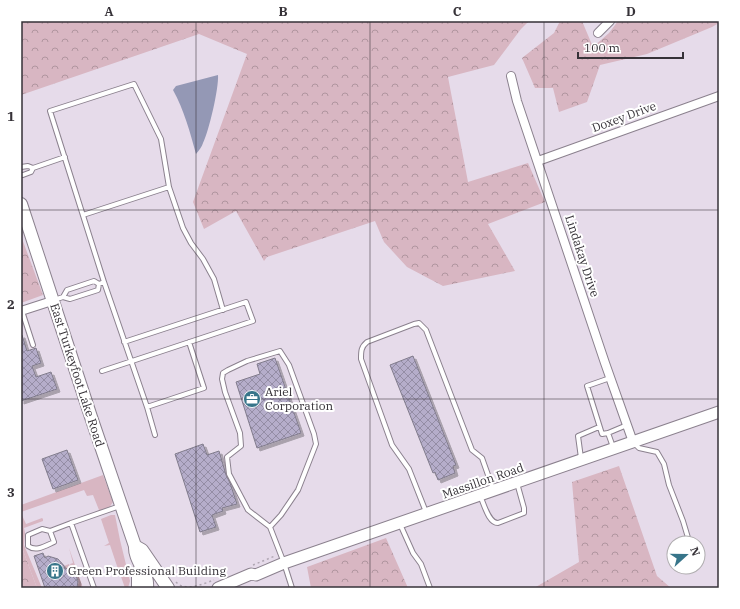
<svg xmlns="http://www.w3.org/2000/svg" width="740" height="609" font-family="'IBM Plex Serif',serif">
	<defs>
		<pattern id="forest-crowns" width="20" height="18" patternUnits="userSpaceOnUse"><rect width="20" height="18" fill="#d8b6c2"/><path d="M2 6a3 3 0 1 1 6 0M12 15a3 3 0 1 1 6 0" fill="none" stroke="#b0959f"/></pattern>
		<pattern id="building-cross-hatch" width="8" height="8" patternUnits="userSpaceOnUse"><rect width="8" height="8" fill="#b5adca"/><path d="M0 0l8 8M0 8l8-8" fill="none" stroke="#948da5"/></pattern>
		<filter id="shadow"><feDropShadow dx="3" dy="3" stdDeviation="0" flood-color="#0004"/></filter>
	</defs>
	<rect width="100%" height="100%" fill="#e6dbea"/>
	<path fill="#d8b6c2" d="M103,475L113,502L109,508L93,513L99,510L93,495L87,496L84,490L21,512V505Z
		M21,513L26,524L42,518L43,519V521L24,528L25,533L24,545L42,588H37L21,545Z
		M111,515H115L120,540L130,581L128,588H125L119,571L113,572L118,569L110,545L104,546L109,543L101,519Z
		M69,548L83,588H77L78,582L75,573L71,574L70,568L66,569L64,566L69,564L72,573H73L70,564L73,563Z"/>
	<path fill="url(#forest-crowns)" d="M21,21H529L521,29L494,65L448,77L468,182L528,163L545,202L488,224L515,271L443,286L407,267L384,242L375,221L267,257L264,261L236,211L204,229L193,202L247,54L199,34L21,95Z
		M560,21H582L593,47L609,33L618,21H719V23L712,27L647,54L600,65L587,102L559,112L553,88H535L522,58L554,33Z
		M21,236L43,295L21,303Z
		M619,466L657,576L671,588H534L579,562L572,482Z
		M386,538L408,588H311L307,567Z
		M21,545L37,588H21Z"/>
	<path fill="#9498b5" d="M218,75C219,88 209,131 203,143C202,147 199,150 196,154C190,132 184,110 173,90L176,86Z"/>
	<path fill="url(#building-cross-hatch)" stroke="#817c8c" filter="url(#shadow)" d="M21,335H22L27,351L36,348L41,363L32,366L36,377L51,372L57,389L21,401Z
		M413,356L456,465L453,466L455,473L438,480L435,472L433,473L390,365Z
		M275,358L301,433L257,448L236,382L260,374L257,364Z
		M203,444L207,455L219,451L226,475L230,483L237,504L222,508L223,511L212,515L216,527L200,532L175,454Z
		M67,450L78,480L53,489L42,459Z
		M43,553L45,558L48,556L58,559L64,566L65,569L69,568L71,574L75,573L78,581L77,588H45L34,556Z"/>
	<g fill="none" stroke-linecap="round" stroke-linejoin="round">
		<g stroke="#8b818e" stroke-width="6">
			<path id="service" d="M21,167L28,166L33,168
				M21,175H23L31,172L33,168L65,157
				M169,187L183,228L191,243L203,259L214,279L223,310
				M104,282L147,407L155,435
				M63,297L67,290L94,281L99,284
				M54,300L63,297L70,299L98,290L99,284L104,282L50,111L134,84L161,139L169,187L83,215
				M22,311L33,345
				M102,371L253,321L246,302L124,342
				M147,407L204,388L189,342
				M608,433L602,434L587,386L610,378
				M633,442L639,448L657,452L664,464L669,485L683,521L689,541L688,543
				M613,447L608,433L627,425
				M581,458L578,436L599,427
				M480,496C484,503 488,523 498,523L524,513V508L517,483
				M426,512L409,469L392,445L361,359C361,351 361,347 367,342L414,324L419,323L426,330L472,450L482,458L493,489
				M400,524L413,553L421,564L430,588
				M270,527L248,510L229,474L227,457L241,446L240,433L225,392L222,379L223,373L228,370L247,361L280,351L289,365L314,434L316,444L298,490L281,515L270,527L284,563L292,588
				M50,531L54,542C45,546 36,552 28,546V535L42,529L50,531L71,523
				M94,588L71,523L120,506"/>
		</g>
		<g stroke="#8b818e" stroke-width="10">
			<path id="minor" d="M598,33L610,21
				M511,76L517,101L605,363L633,442
				M538,161L719,96
				M21,311L52,301"/>
		</g>
		<g stroke="#8b818e" stroke-width="13">
			<path id="secondary" d="M218,588L251,574L256,575L284,563L719,412"/>
		</g>
		<g stroke="#8b818e" stroke-width="14">
			<path id="primary" d="M21,204L91,417L135,546C134,561 149,572 147,588
				M135,546L142,550L168,588
				M138,588V573L141,567"/>
		</g>
		<path stroke="#afa6b2" stroke-width="1.5" stroke-dasharray="2 3" stroke-linecap="butt" d="M253,565L275,556
			M176,582C185,592 203,584 214,580"/>
		<use href="#service" stroke="#fff" stroke-width="4"/>
		<use href="#minor" stroke="#fff" stroke-width="8"/>
		<use href="#secondary" stroke="#fff" stroke-width="11"/>
		<use href="#primary" stroke="#fff" stroke-width="12"/>
	</g>
	<path fill="none" stroke="#363238" stroke-width="1" stroke-opacity="0.55" d="M196,21V588M370,21V588M544,21V588M21,210H719M21,399H719"/>
	<defs>
		<g id="office-disc" transform="scale(0.9)"><circle r="9.5" fill="#37758a" stroke="#fff"/><path d="M-6-3h4V-5.5h4V-3h4V5H-6ZM-1-4.5V-3h2v-1.5ZM-6 0V1H6V0Z" fill="#fff"/></g>
		<g id="building-disc" transform="scale(0.9)"><circle r="9.5" fill="#37758a" stroke="#fff"/><path d="M-4-6H4V6H1V3H-1V6H-4ZM-2.5-4.3h1.7v1.8h-1.7ZM.8-4.3h1.7v1.8H.8ZM-2.5-1h1.7V.8h-1.7ZM.8-1h1.7V.8H.8Z" fill="#fff"/></g>
	</defs>
	<g fill-rule="evenodd">
		<use href="#office-disc" x="252" y="399"/>
		<use href="#building-disc" x="55" y="571"/>
	</g>
	<g text-anchor="middle" stroke-width="4" stroke-linejoin="round" paint-order="stroke">
		<g font-size="12" fill="#363238" stroke="#fff">
			<text transform="translate(624 117) rotate(-20)" y="4">Doxey Drive</text>
			<text transform="translate(582 256) rotate(72)" y="4">Lindakay Drive</text>
			<text transform="translate(77 375) rotate(72)" y="4">East Turkeyfoot Lake Road</text>
			<text transform="translate(483 481) rotate(-19)" y="4">Massillon Road</text>
		</g>
		<g font-size="12" fill="#363238" stroke="#fff" text-anchor="start">
			<text x="265" y="396">Ariel<tspan x="265" dy="14">Corporation</tspan></text>
			<text x="68" y="575">Green Professional Building</text>
		</g>
	</g>
	<rect width="740" height="609" fill="none" stroke="#ffffff" stroke-width="44"/>
	<g transform="translate(686 555) rotate(69)"><circle r="19" fill="#ffffff" stroke="#afadaf"/>
	<path d="M0-3L7 15L0 10L-7 15Z" fill="#37758a"/>
	<text y="-6" font-size="11" font-weight="bold" text-anchor="middle" fill="#363238">N</text>
	</g>
	<path d="M578 52v6h105v-6" fill="none" stroke="#363238" stroke-width="2"/>
	<text x="584" y="52" font-size="12" fill="#363238" stroke="#ffffff" stroke-width="3" paint-order="stroke">100 m</text>
	<rect x="22" y="22" width="696" height="565" fill="none" stroke="#363238" stroke-width="1.5"/>
	<g font-size="13" text-anchor="middle" font-weight="bold" fill="#363238">
		<text x="109" y="16">A</text>
		<text x="283" y="16">B</text>
		<text x="457" y="16">C</text>
		<text x="631" y="16">D</text>
		<text x="11" y="121">1</text>
		<text x="11" y="309">2</text>
		<text x="11" y="497">3</text>
	</g>
</svg>
